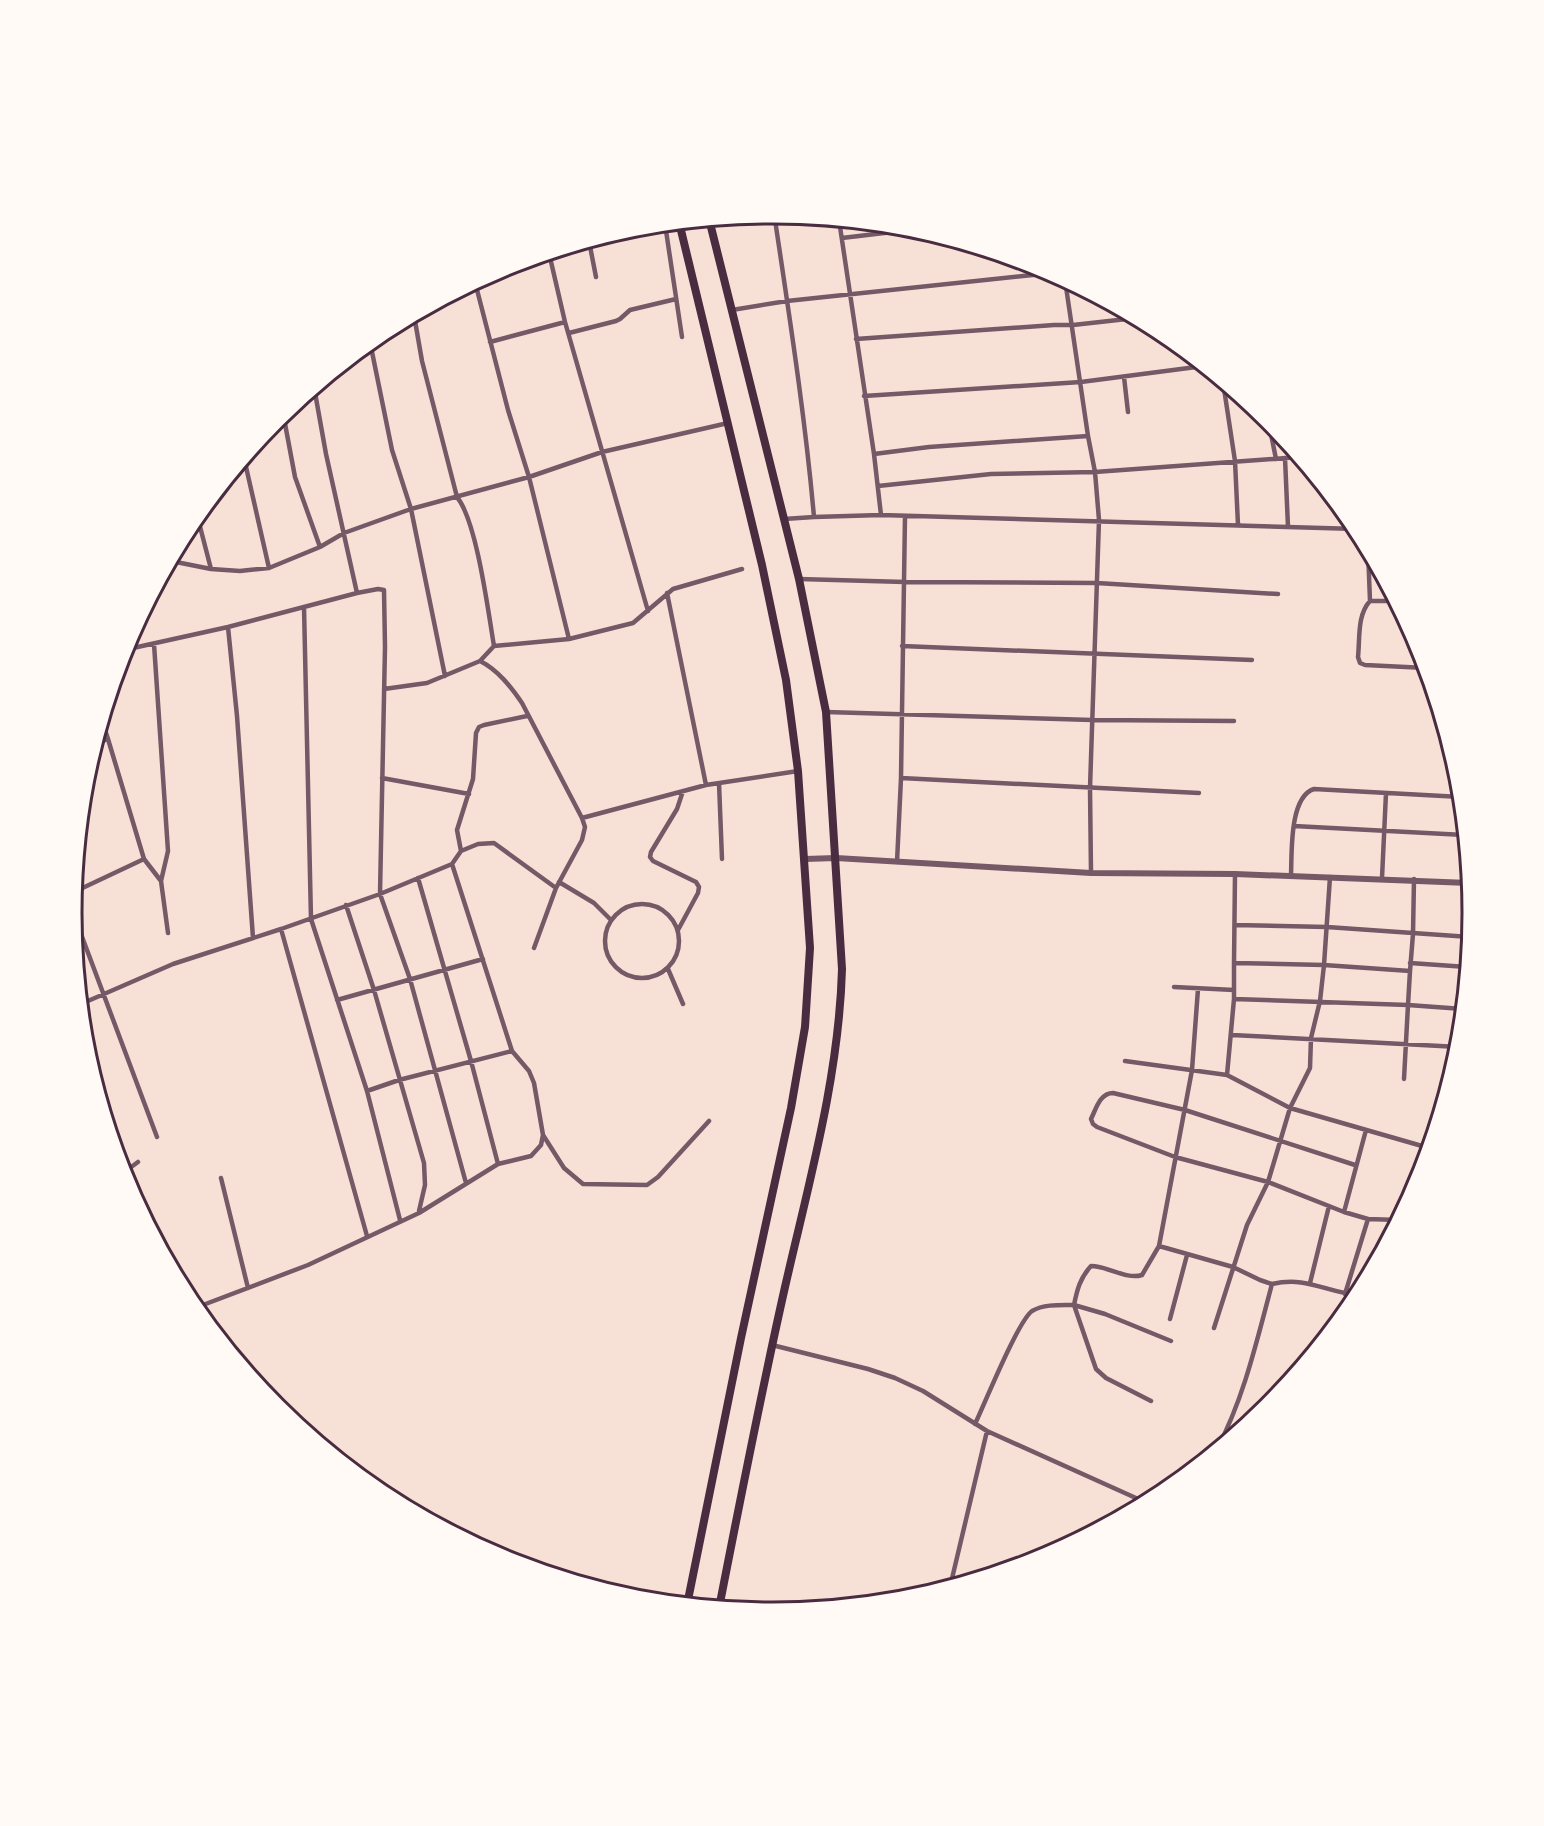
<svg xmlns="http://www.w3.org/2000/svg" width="1544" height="1826" font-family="'Space Grotesk',sans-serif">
	<rect width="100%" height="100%" fill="#f7e1d7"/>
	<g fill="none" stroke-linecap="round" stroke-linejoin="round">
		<path stroke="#755966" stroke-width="4.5" d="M774,213C789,314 805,415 814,517L881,515L1357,529
			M839,220L874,454L881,515
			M665,224L682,337
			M842,238L918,229
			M589,241L596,277
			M549,253L565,322L648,611
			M1065,280L1088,436L1095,472L1099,520L1090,788L1091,873
			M475,282L508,410L529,477L569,639
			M732,310L787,301L1052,273
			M414,315L422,361L457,497C477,522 488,611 494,646
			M569,333L616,321L620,319L630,310L676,299
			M856,339L1054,325H1073L1136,318
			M370,342L392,450L411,509L445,676
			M490,342L565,322
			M1124,377L1128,412
			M1223,382L1235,461L1238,525
			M314,387L326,454L357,593
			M864,396L1081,382L1204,366
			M283,413L295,477L320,547
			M1268,419L1276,459
			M874,454L929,447L1088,436
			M244,458L269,568
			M1285,458L1288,527
			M878,486L991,474L1095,472L1299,457
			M197,515L211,569
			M784,519L814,517
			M1368,550L1370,601
			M171,561L211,569L240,571L269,568L320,547L344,533L411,509L529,477L602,452L728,423
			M799,579L905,582L1097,583L1278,594
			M667,593L706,785
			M1395,601H1370C1357,615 1360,638 1358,657L1360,663L1365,665L1426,668
			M304,607L311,919L367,1091L400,1220
			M228,627L237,716L253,938
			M154,644L168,851L161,881L168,933
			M902,646L1252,660
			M124,650L228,627L357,593L378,589L384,590L385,647L380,894L410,979L466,1183
			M480,661L494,646L569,639L633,623L673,589L742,569
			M384,689L427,683L480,661C498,670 511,687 522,703L582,818L706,785L798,771
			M826,712L1092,720L1234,721
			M102,721L108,739
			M95,744L108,739L144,859
			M382,778L469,794
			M901,778L1199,793
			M719,783L722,859
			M1294,826L1464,835
			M461,851L457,830L473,779L476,733L479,727L484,725L527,716
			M897,862L901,778L905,516
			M452,864L512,1051L529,1071L534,1083L543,1135L564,1168L583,1184L647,1185L658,1177L709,1121
			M1235,874L1234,963L1324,965L1330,877
			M1291,875C1292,853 1289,797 1314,789L1461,797
			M418,878L471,1061L498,1164
			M1382,878L1386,793
			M559,882L594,903L611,920
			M74,892L144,859L161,881
			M605 941a37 37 0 1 1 74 0a37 37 0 1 1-74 0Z
			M346,905L374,990L424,1163L425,1185L419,1211
			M72,910L157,1137
			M1235,925L1327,927L1470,937
			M281,929L367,1236
			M678,930L698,893L699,887L696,882L653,861L650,857L651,852L677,809L683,791
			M534,948L556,888L582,840L585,827L582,818
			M1410,963L1467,967
			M668,969L683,1004
			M1410,971L1408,1005L1463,1009
			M1174,987L1234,990
			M1234,999L1408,1005L1404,1079
			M337,1000L483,959
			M81,1004L173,964L281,929L380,894L452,864L461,851L478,844L494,843L556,888
			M1232,1035L1459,1047
			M1125,1061L1227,1075L1290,1108L1429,1148
			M1227,1075L1234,999V963
			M367,1091L399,1080L512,1051
			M1355,1165L1185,1110L1113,1093C1100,1093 1096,1109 1091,1119L1093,1124L1097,1127L1175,1157L1268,1182L1344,1212L1368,1219L1398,1220
			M123,1173L138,1162
			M221,1178L248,1288
			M1344,1212L1366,1130
			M1159,1246L1192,1070L1198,989
			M1310,1283L1329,1206
			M1272,1284C1307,1276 1325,1292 1358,1295
			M1345,1294L1368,1219
			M195,1308L308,1265L419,1213L498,1164L531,1156L541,1145L543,1135
			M1170,1319L1187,1255
			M1214,1328L1247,1225L1268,1182L1290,1108L1310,1068L1311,1038L1320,1001L1324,965L1410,971L1413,934L1414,879
			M1171,1341L1105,1314L1074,1305C1077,1290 1080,1278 1091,1266C1108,1266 1126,1280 1142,1275L1159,1246L1233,1267L1260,1280L1272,1284C1257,1340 1244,1398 1217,1449
			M772,1345L868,1369L895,1378L923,1391L987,1431L1147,1503
			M975,1424C985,1403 1018,1321 1032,1311C1044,1304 1060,1305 1074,1305L1096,1369L1106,1378L1151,1401
			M1227,1430L1235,1434
			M950,1587L987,1431"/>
		<path stroke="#755966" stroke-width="6" d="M805,859L836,858L1091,873L1235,874L1469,883"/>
		<path stroke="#4a2c40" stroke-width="8" d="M709,219L799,579L826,712L842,969C839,1077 809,1182 785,1287C761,1393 740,1501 719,1608
			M679,222L762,565L786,680L798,771L810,948L805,1027L791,1108L741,1338L687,1605"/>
	</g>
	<path d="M0 0H1544V1826H0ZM771 224H773A689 689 0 0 1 1462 913V913A689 689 0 0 1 773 1602H771A689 689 0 0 1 82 913V913A689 689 0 0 1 771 224Z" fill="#fffaf5" fill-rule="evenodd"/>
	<path fill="none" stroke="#4a2c40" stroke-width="3" d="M771 224H773A689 689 0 0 1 1462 913V913A689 689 0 0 1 773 1602H771A689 689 0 0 1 82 913V913A689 689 0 0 1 771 224Z"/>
</svg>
